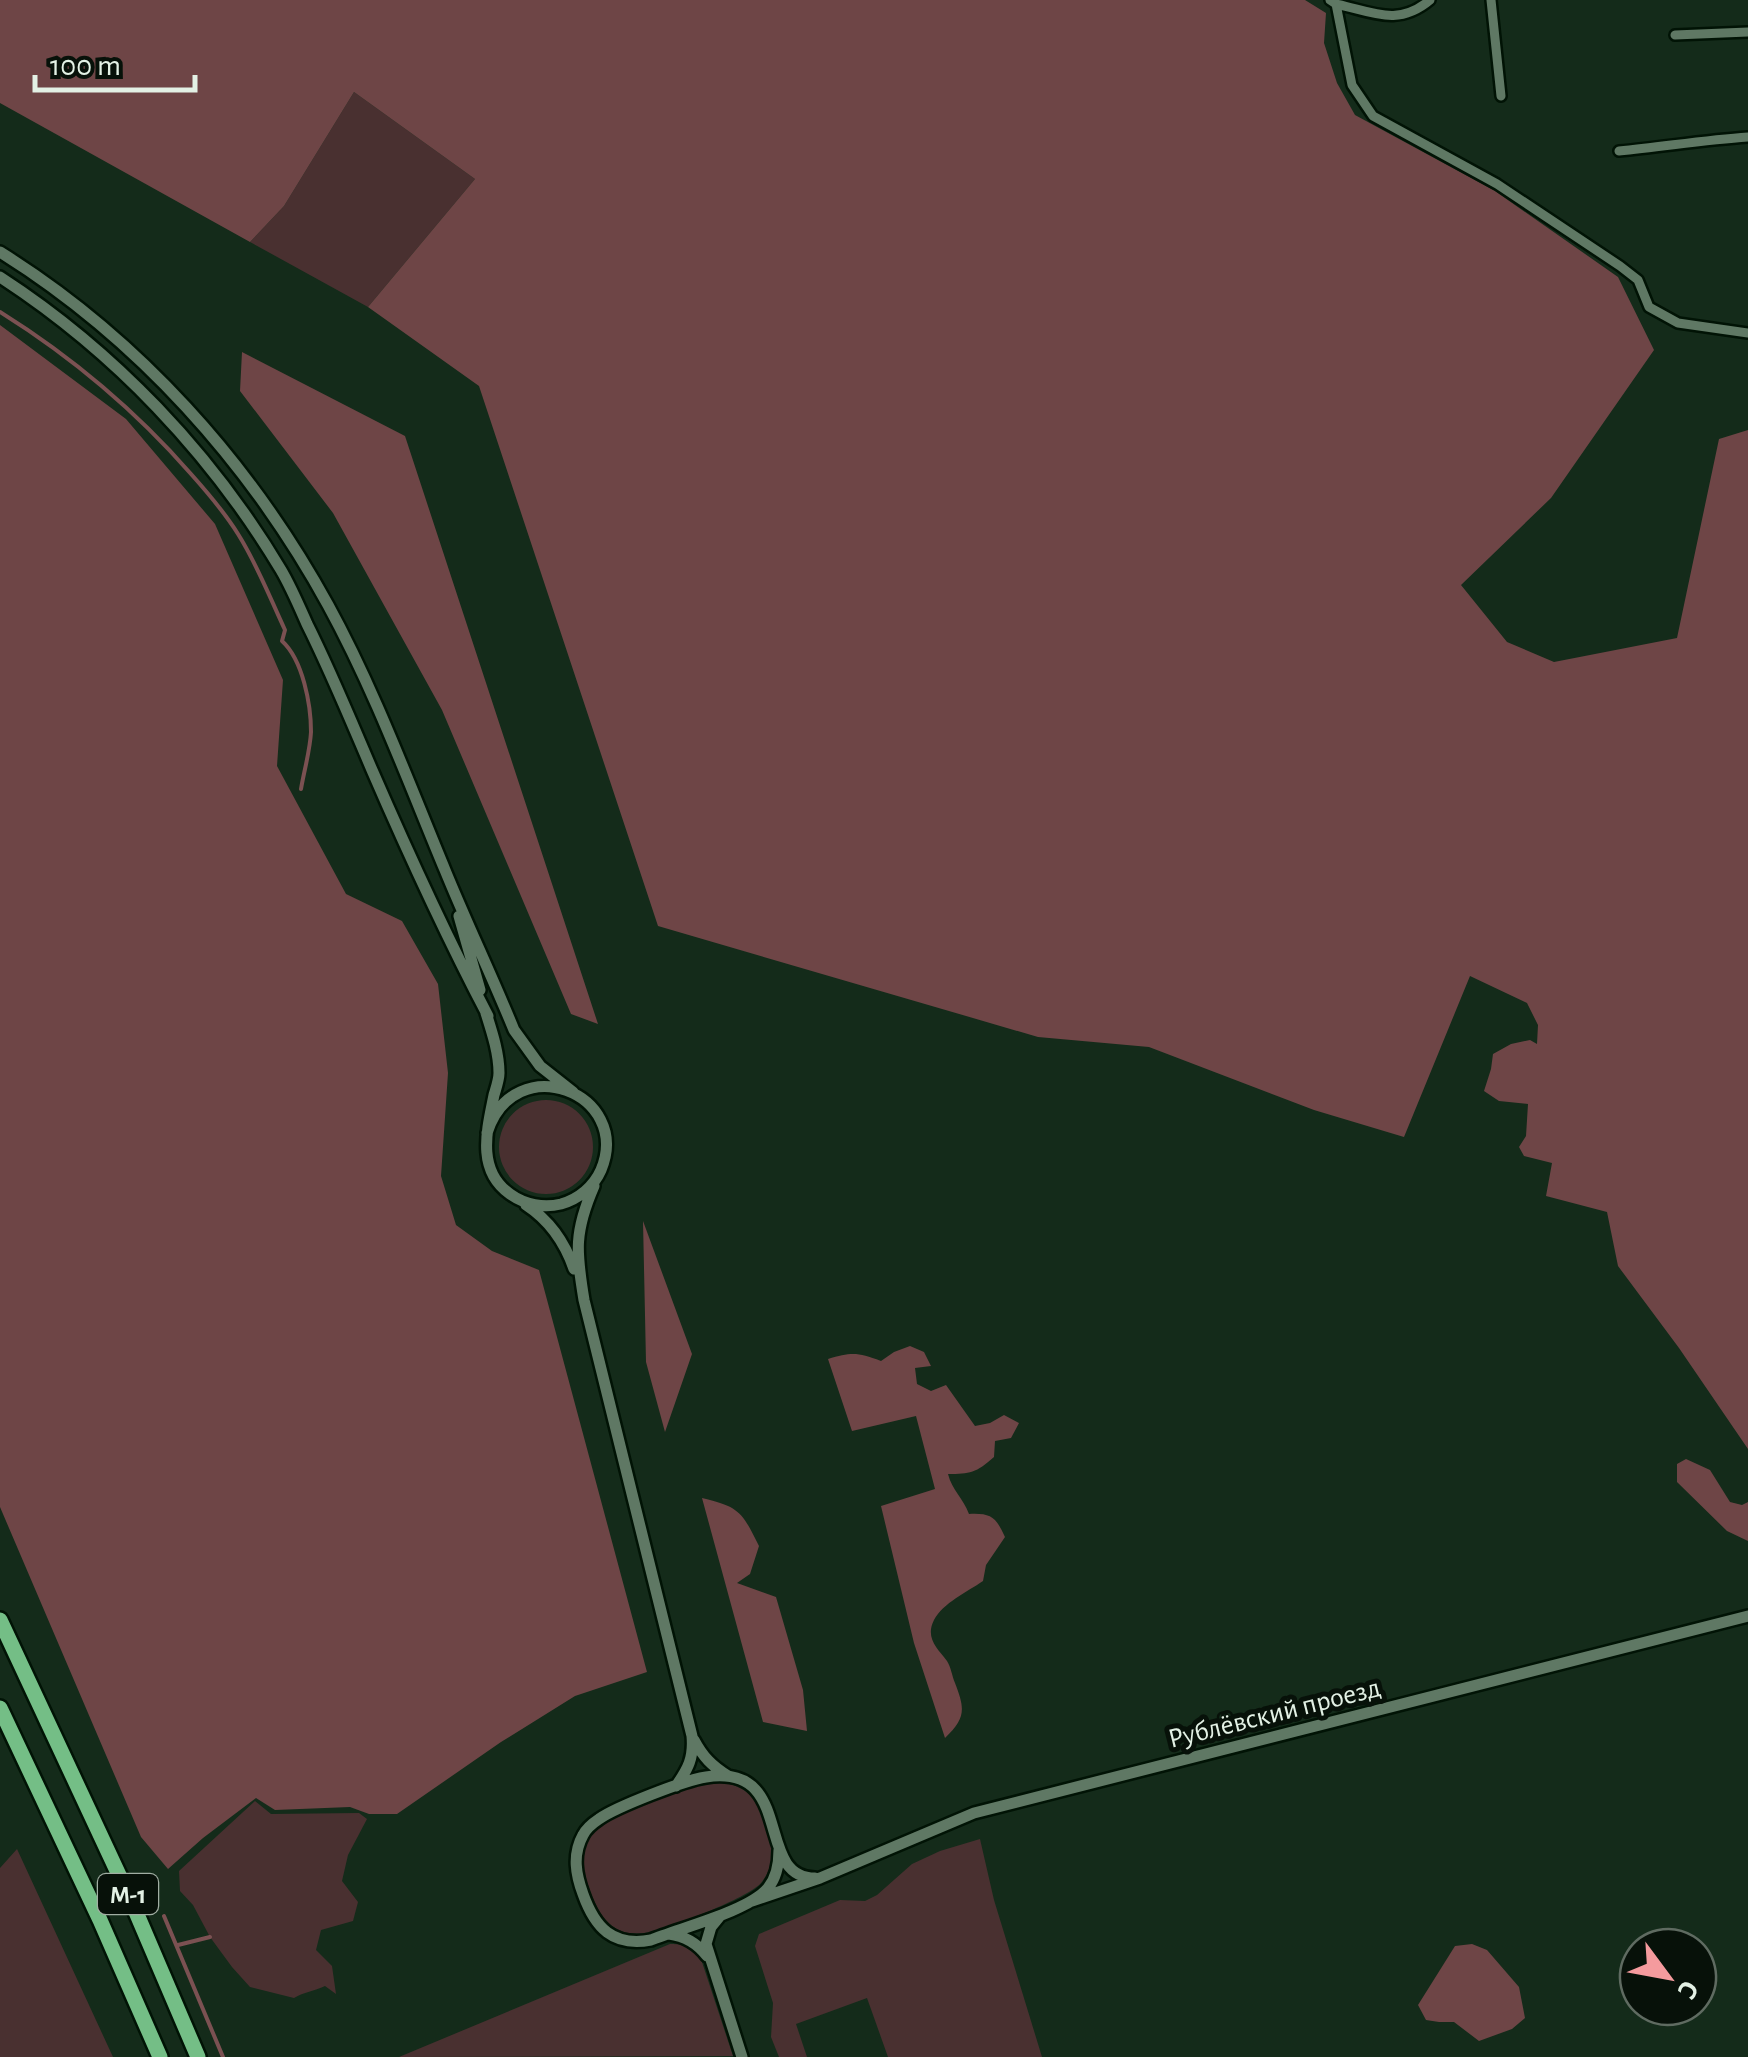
<svg xmlns="http://www.w3.org/2000/svg" width="1748" height="2057" font-family="'Alegreya Sans',sans-serif">
	<rect width="100%" height="100%" fill="#142b1a"/>
	<path fill="#493030" d="M354,92L475,179L368,307L250,242L284,206Z
		M499 1147a47 47 0 1 1 94 0a47 47 0 1 1-94 0Z
		M705,1782C718,1782 730,1782 742,1789C770,1805 783,1858 761,1883C748,1898 670,1928 649,1932C614,1940 599,1917 589,1888C582,1869 578,1848 593,1831C608,1813 680,1792 705,1782Z
		M255,1801L271,1814L359,1813L367,1819L348,1855L342,1881L358,1902L353,1921L321,1930L316,1950L332,1966L336,1994L325,1986C314,1991 304,1992 294,1998L250,1987L232,1967L210,1937L193,1905L180,1891L179,1871Z
		M980,1839L994,1900L1042,2057H888L867,1998L796,2024L807,2057H779L771,2037L773,2003L755,1946L759,1934L840,1900L865,1901L877,1895L912,1864L940,1851Z
		M17,1849L113,2057H0V1868Z
		M670,1944C684,1943 691,1949 701,1959L733,2056L399,2057Z"/>
	<path fill="#6e4546" d="M0,0H1305L1326,13L1324,43L1337,83L1355,115L1495,191L1618,277L1654,350L1551,498L1461,585L1507,642L1554,662L1677,638L1719,439L1748,430V1449L1679,1348L1618,1266L1607,1212L1546,1196L1552,1163L1524,1156L1519,1147L1526,1136L1528,1104L1499,1101L1484,1091L1491,1069L1493,1054L1511,1044L1530,1040L1537,1044L1538,1025L1527,1003L1470,976L1404,1137L1314,1110L1149,1047L1038,1037L658,926L479,386L368,307L475,179L354,92L284,206L250,242L0,103Z
		M0,325L126,419L215,524L283,680L277,766L346,894L402,921L438,984L448,1073L441,1176L456,1225L492,1251L539,1270L647,1672L575,1696L501,1742L397,1814H369L350,1807L275,1810L256,1798L203,1838L168,1869L141,1837L0,1507Z
		M242,352L405,436L598,1024L571,1014L442,710L333,513L240,391Z
		M643,1221L692,1354L665,1432L646,1362Z
		M910,1346L924,1352L931,1366L915,1368L917,1384L931,1391L946,1385L975,1426L990,1423L1004,1415L1019,1423L1011,1438L995,1441L994,1457C976,1473 970,1474 948,1474C952,1490 963,1498 969,1514C991,1513 996,1517 1005,1537L986,1565L983,1581C967,1592 943,1603 934,1620C925,1638 937,1648 947,1661C951,1667 952,1676 955,1683C965,1709 966,1718 945,1738L914,1643L881,1506L935,1489L916,1416L852,1431L828,1359C851,1352 858,1352 881,1361L894,1352Z
		M1686,1459L1710,1470L1730,1502L1742,1505L1748,1502V1541L1727,1531L1677,1482V1464Z
		M702,1498C740,1507 742,1512 759,1546L750,1574L737,1583L776,1597L803,1690L807,1731L763,1722Z
		M1472,1944L1487,1950L1519,1987L1525,2018L1512,2029L1479,2041L1454,2022H1439L1426,2020L1418,2005L1455,1946Z"/>
	<g fill="none" stroke-linecap="round" stroke-linejoin="round">
		<path stroke="#7b5152" stroke-width="4" d="M0,312C72,357 135,410 191,474C208,493 225,513 238,534C257,564 270,598 285,630L282,641C303,660 311,705 311,732C310,751 304,771 301,789
			M164,1916L223,2057
			M178,1945L210,1937"/>
		<g stroke="#011305" stroke-width="14">
			<path id="minor" d="M1330,0L1336,4L1352,85L1373,116L1497,184L1620,266L1638,280L1649,307L1678,323L1748,333
				M1491,0L1501,96
				M1336,4C1373,12 1398,27 1430,0
				M1675,35L1748,32
				M1619,151C1662,147 1704,140 1748,137"/>
		</g>
		<g stroke="#011305" stroke-width="16">
			<path id="tertiary" d="M0,252C138,338 250,463 328,605C374,689 408,781 445,870C467,924 492,976 514,1030L540,1066L573,1092
				M0,277C114,351 211,453 281,570C291,587 299,606 307,624C331,672 351,721 372,770C408,853 446,936 488,1016
				M459,916L480,990
				M486,1013C492,1032 499,1053 499,1073C499,1080 496,1088 494,1095C487,1130 476,1170 510,1194C525,1205 544,1208 561,1204C579,1199 594,1186 601,1170C633,1093 514,1047 487,1133
				M594,1186C574,1232 576,1251 584,1300L692,1736C694,1758 688,1769 676,1786
				M526,1205C549,1220 565,1243 574,1269
				M694,1740C703,1757 712,1766 728,1776
				M779,1850C779,1863 777,1877 768,1888C749,1911 680,1928 651,1940C613,1947 595,1928 583,1894C576,1875 572,1855 583,1835C586,1829 593,1823 599,1819C616,1807 685,1780 706,1777C797,1763 753,1878 815,1878
				M752,1901L820,1878L974,1813L1748,1616
				M720,1916L711,1927L706,1944L742,2057
				M669,1934C685,1936 697,1943 707,1956"/>
		</g>
		<g stroke="#011305" stroke-width="20">
			<path id="trunk" d="M0,1620L133,1905L198,2057
				M0,1708L100,1920L160,2057"/>
		</g>
		<use href="#minor" stroke="#5f7864" stroke-width="9"/>
		<use href="#tertiary" stroke="#5f7864" stroke-width="11"/>
		<use href="#trunk" stroke="#74be86" stroke-width="15"/>
	</g>
	<g text-anchor="middle" stroke-width="10" stroke-linejoin="round" paint-order="stroke">
		<rect fill="#071109" stroke="#a1aea3" stroke-width="2.5" x="98" y="1874" width="60" height="40" rx="8"/>
		<g font-size="25" font-weight="bold" fill="#e3f1e5">
			<text x="128" y="1903">М-1</text>
		</g>
		<g font-size="28" fill="#e3f1e5" stroke="#071109">
			<text transform="translate(1274 1712) rotate(-14)" y="10">Рублёвский проезд</text>
		</g>
	</g>
	<g transform="translate(1668 1977) rotate(122)"><circle r="48" fill="#071109" stroke="#5f6b61" stroke-width="2.5"/>
	<path d="M0-8L18 38L0 25L-18 38Z" fill="#f59b9e"/>
	<text y="-15" font-size="28" font-weight="bold" text-anchor="middle" fill="#e3f1e5">С</text>
	</g>
	<path d="M35 75v15h160v-15" fill="none" stroke="#e3f1e5" stroke-width="5"/>
	<text x="50" y="75" font-size="30" fill="#e3f1e5" stroke="#071109" stroke-width="8" paint-order="stroke">100 m</text>
</svg>
